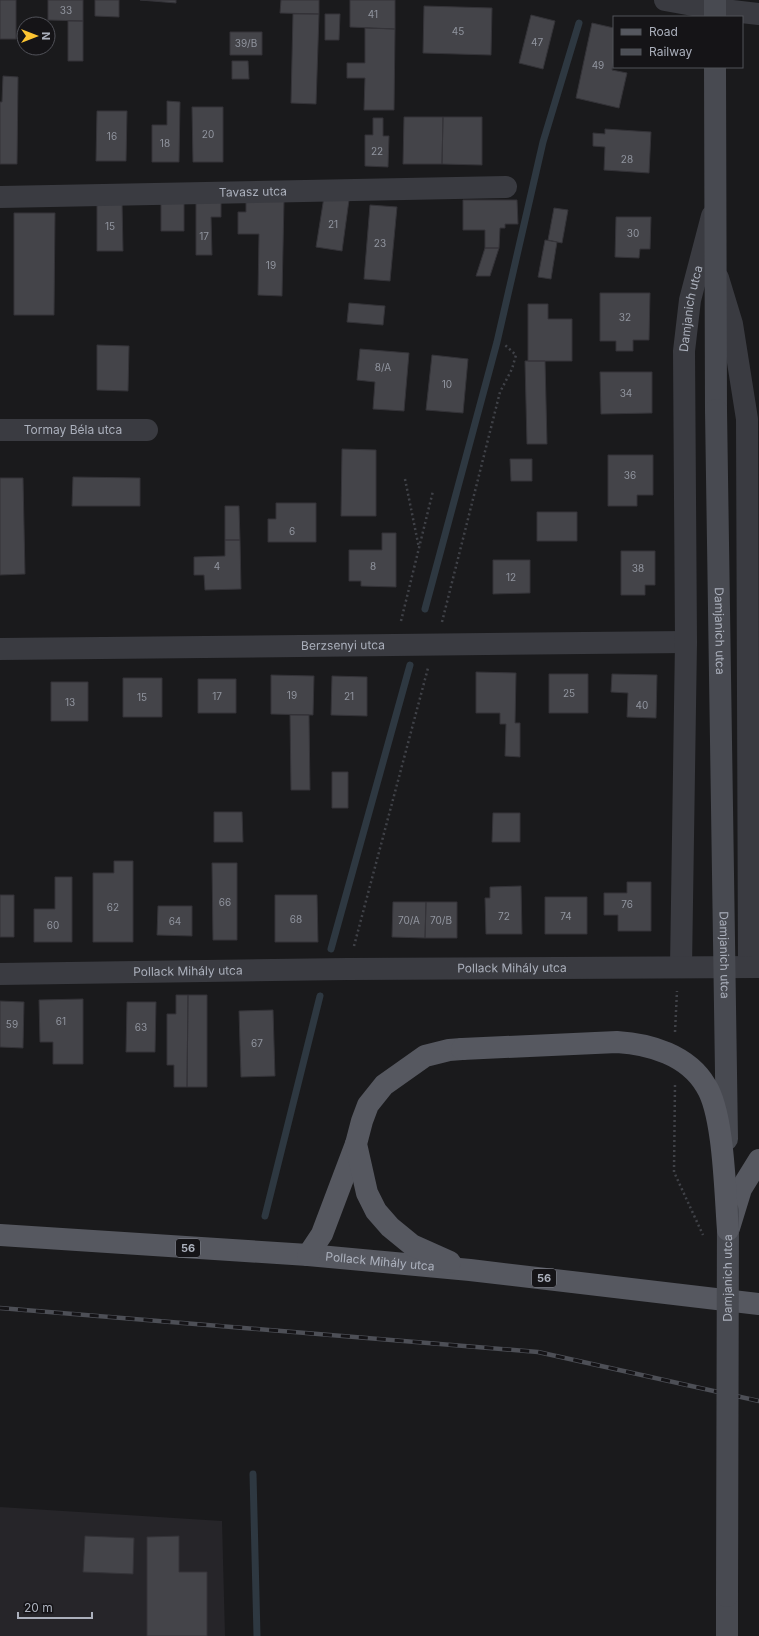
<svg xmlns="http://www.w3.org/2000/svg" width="759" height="1636" font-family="Inter,sans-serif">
	<rect width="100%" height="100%" fill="#1a1a1c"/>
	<path fill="#262529" d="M0,1507L222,1521L225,1636H0Z"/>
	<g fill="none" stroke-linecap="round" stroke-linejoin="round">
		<path stroke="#2e3841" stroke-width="7" d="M425,609L497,342L543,142L579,23
			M331,949L410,665
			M265,1216L320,996
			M253,1474L257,1636"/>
	</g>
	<path fill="#444449" stroke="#343338" d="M0,0H16V39H0Z
		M48,0H83V21L48,20Z
		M95,0H119V17L95,16Z
		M140,0H176V3Z
		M281,0H319V14L280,13Z
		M350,0H395V29L350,27Z
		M424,6L492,8L491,55L423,53Z
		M293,14H319L316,104L291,103Z
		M325,14H340L339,40H325Z
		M531,15L555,21L543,69L519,63Z
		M68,21H83V61H68Z
		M592,23L614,28V60L612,70L627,73L619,108L576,98Z
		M365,28L395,29L394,110H364L365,78H347V63H365Z
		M230,32H262V55H230Z
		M232,61H248L249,79H232Z
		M3,76L18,77L17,164H0V102H2Z
		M167,101L180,102L179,162H152V125H167Z
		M192,107H223V162H193Z
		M97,111H127L126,161H96Z
		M404,117H443L442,164H403Z
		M443,117H482V165L442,164Z
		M373,118H383V136H389L388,167L365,166V135H373Z
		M605,129L651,132L649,173L604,170L605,147L593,146V133L605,134Z
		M221,196V217H211L212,255H196V197Z
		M161,197H184V231H161Z
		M324,197L349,200L342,251L316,247Z
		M246,200H284L282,296L258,295L259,234H238V212H246Z
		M463,200H517L518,224H505V228H500L499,248H485V230H463Z
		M97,202H122L123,251H97Z
		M370,205L397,207L390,281L364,279Z
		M554,208L568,210L562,243L548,240Z
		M14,213H55L54,315H14Z
		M616,217H651L650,249H640L639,258L615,257Z
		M545,240L557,242L551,279L538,277Z
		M485,248H499L490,276H476Z
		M600,293H650L649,340H633V351H616V341H600Z
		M349,303L385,306L383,325L347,322Z
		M528,304H548V319H572V361H528Z
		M97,345L129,346L128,391L97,390Z
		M360,349L409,353L404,411L373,409L375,382L357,380Z
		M432,355L468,359L463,413L426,410Z
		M525,361H545L547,444H527Z
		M600,372H652V413L601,414Z
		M342,449L376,450V516H341Z
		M608,455H653V495H637V506H608Z
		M510,459H532V481H511Z
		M73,477L140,478V506H72Z
		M0,478H23L25,574L0,575Z
		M276,503H316V542H268V519H276Z
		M225,506H239L240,540H225Z
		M537,512H577V541H537Z
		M382,533H396V587L361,586V581H349V550H382Z
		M225,540H240L241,589L205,590L204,575H194V557L225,556Z
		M621,551H655V585H645V595H621Z
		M493,560H530V593L493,594Z
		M476,672L516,673L515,723H520V757L505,756L506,724H500V713H476Z
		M549,674H588V713H549Z
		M612,674L657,675L656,718L627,717L628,693L611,692Z
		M271,675L314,676L313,715L271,714Z
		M332,676L367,677V716L331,715Z
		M123,678H162V717H123Z
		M198,679H236V713H198Z
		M51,682H88V721H51Z
		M290,715H309L310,790H291Z
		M332,772H348V808H332Z
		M214,812H242L243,842H214Z
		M493,813H520V842H492Z
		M114,861H133V942H93V873H114Z
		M212,863H237V940H213Z
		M55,877H72V942H34V909H55Z
		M627,882H651V931H618V915H604V893H627Z
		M521,886L522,934H486L485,898H490V887Z
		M0,895H14V937H0Z
		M275,895H317L318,942H275Z
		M545,897H587V934H545Z
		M393,902H426L425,938L392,937Z
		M426,902H457V938H425Z
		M158,906H192V936L157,935Z
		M176,995H188L187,1087H174V1065H167V1014H176Z
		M188,995H207V1087H187Z
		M83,999V1064H53V1042H40L39,1000Z
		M0,1001L24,1002L23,1048L0,1047Z
		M127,1002H156L155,1052H126Z
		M273,1010L275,1076L241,1077L239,1011Z
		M85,1536L134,1538L133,1574L83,1572Z
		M179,1536V1572H207V1636H147V1537Z"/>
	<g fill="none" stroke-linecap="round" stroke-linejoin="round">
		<path stroke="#404248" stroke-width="2.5" stroke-dasharray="2 3" stroke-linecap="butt" d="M405,479L419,548
			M401,621L433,491
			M442,622L500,392L512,369L516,355L505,345
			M354,946L428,668
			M675,1032L677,991
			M675,1085L674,1172L703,1235"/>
		<g stroke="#3a3b41" stroke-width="22">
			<path d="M665,0L715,9L759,14"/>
			<path id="s1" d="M0,197L506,187"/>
			<path d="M718,278L732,324L747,419L749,967"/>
			<path id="s2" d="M0,430H147"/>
			<path id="s3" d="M0,649L686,642"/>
			<path id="s4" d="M681,967L686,642L684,351L690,300L712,216"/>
			<path id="s5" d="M0,974L347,969L759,967"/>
		</g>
		<path stroke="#484a51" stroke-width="22" d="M715,17V0
			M715,67L716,410
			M727,1596V1636"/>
		<g stroke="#565860" stroke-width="22">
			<path d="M729,1228L741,1189L759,1160"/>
			<path id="s6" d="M0,1235L308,1255L470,1270L759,1304"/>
			<path d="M308,1255L322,1234L356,1144"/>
			<path d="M450,1262L412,1245L390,1227L376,1211L367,1193L356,1144L362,1121L368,1105L384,1085L425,1056L449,1050L462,1049"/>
		</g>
		<g stroke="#4d4f56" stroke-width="4.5">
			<path id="rail" d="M0,1308L538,1352L759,1401"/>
		</g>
		<use href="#rail" stroke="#151417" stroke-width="3" stroke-dasharray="9" stroke-linecap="butt"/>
		<g stroke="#484a51" stroke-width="22">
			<path id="s7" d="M716,410L727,1139"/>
			<path id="s8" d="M727,1596L728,1211"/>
		</g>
		<path stroke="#565860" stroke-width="22" d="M462,1049L617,1042C650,1044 688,1055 706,1086C724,1114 725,1194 728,1230"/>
	</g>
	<g text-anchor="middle" stroke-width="3" stroke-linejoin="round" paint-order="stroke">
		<g font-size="10" fill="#91959f">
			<text x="66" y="14">33</text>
			<text x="373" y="18">41</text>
			<text x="458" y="35">45</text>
			<text x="537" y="46">47</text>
			<text x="246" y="47">39/B</text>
			<text x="598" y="69">49</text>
			<text x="208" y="138">20</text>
			<text x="112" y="140">16</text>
			<text x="165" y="147">18</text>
			<text x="377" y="155">22</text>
			<text x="627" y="163">28</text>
			<text x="333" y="228">21</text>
			<text x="110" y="230">15</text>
			<text x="633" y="237">30</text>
			<text x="204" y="240">17</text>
			<text x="380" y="247">23</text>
			<text x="271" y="269">19</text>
			<text x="625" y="321">32</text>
			<text x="383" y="371">8/A</text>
			<text x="447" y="388">10</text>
			<text x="626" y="397">34</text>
			<text x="630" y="479">36</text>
			<text x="292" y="535">6</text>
			<text x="217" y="570">4</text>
			<text x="373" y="570">8</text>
			<text x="638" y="572">38</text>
			<text x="511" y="581">12</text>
			<text x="569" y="697">25</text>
			<text x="292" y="699">19</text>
			<text x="217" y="700">17</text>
			<text x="349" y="700">21</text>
			<text x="142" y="701">15</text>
			<text x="70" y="706">13</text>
			<text x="642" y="709">40</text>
			<text x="225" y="906">66</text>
			<text x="627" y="908">76</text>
			<text x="113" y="911">62</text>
			<text x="504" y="920">72</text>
			<text x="566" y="920">74</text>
			<text x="296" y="923">68</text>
			<text x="409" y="924">70/A</text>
			<text x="441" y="924">70/B</text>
			<text x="175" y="925">64</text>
			<text x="53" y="929">60</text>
			<text x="61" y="1025">61</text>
			<text x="12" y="1028">59</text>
			<text x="141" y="1031">63</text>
			<text x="257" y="1047">67</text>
		</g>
		<g fill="#151417" stroke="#7e818a" stroke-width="1">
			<rect x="176" y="1239" width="24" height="18" rx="3"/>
			<rect x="532" y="1269" width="24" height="18" rx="3"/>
		</g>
		<g font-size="11" font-weight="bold" fill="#abb0bc">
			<text x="188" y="1252">56</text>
			<text x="544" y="1282">56</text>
		</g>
		<g font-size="12" fill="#abb0bc" stroke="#151417">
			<text dy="4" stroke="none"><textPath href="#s1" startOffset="253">Tavasz utca</textPath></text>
			<text dy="4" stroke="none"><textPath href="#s4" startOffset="659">Damjanich utca</textPath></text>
			<text dy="4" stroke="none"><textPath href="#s2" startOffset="73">Tormay Béla utca</textPath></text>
			<text dy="4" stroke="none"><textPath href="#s7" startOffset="221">Damjanich utca</textPath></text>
			<text dy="4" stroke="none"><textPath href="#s3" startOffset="343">Berzsenyi utca</textPath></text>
			<text dy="4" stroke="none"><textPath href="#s7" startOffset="545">Damjanich utca</textPath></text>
			<text dy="4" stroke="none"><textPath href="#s5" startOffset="512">Pollack Mihály utca</textPath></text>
			<text dy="4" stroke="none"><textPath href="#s5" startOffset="188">Pollack Mihály utca</textPath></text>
			<text dy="4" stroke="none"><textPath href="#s6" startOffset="381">Pollack Mihály utca</textPath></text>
			<text dy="4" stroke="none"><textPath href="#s8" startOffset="318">Damjanich utca</textPath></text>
		</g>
	</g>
	<rect x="613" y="16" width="130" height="52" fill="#151417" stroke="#515259"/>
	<rect x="621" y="29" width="20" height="6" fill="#565860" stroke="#515259"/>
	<text x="649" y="36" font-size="12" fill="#abb0bc">Road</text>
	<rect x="621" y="49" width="20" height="6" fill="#4d4f56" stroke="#515259"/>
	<text x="649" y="56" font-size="12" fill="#abb0bc">Railway</text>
	<g transform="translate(36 36) rotate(90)"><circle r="19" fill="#151417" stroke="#515259"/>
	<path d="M0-3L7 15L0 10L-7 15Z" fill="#fcc432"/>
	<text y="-6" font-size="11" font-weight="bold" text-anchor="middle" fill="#abb0bc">N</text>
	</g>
	<path d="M18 1612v6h74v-6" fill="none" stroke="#abb0bc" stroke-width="2"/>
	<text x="24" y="1612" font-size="12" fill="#abb0bc" stroke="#151417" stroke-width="3" paint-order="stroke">20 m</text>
</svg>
